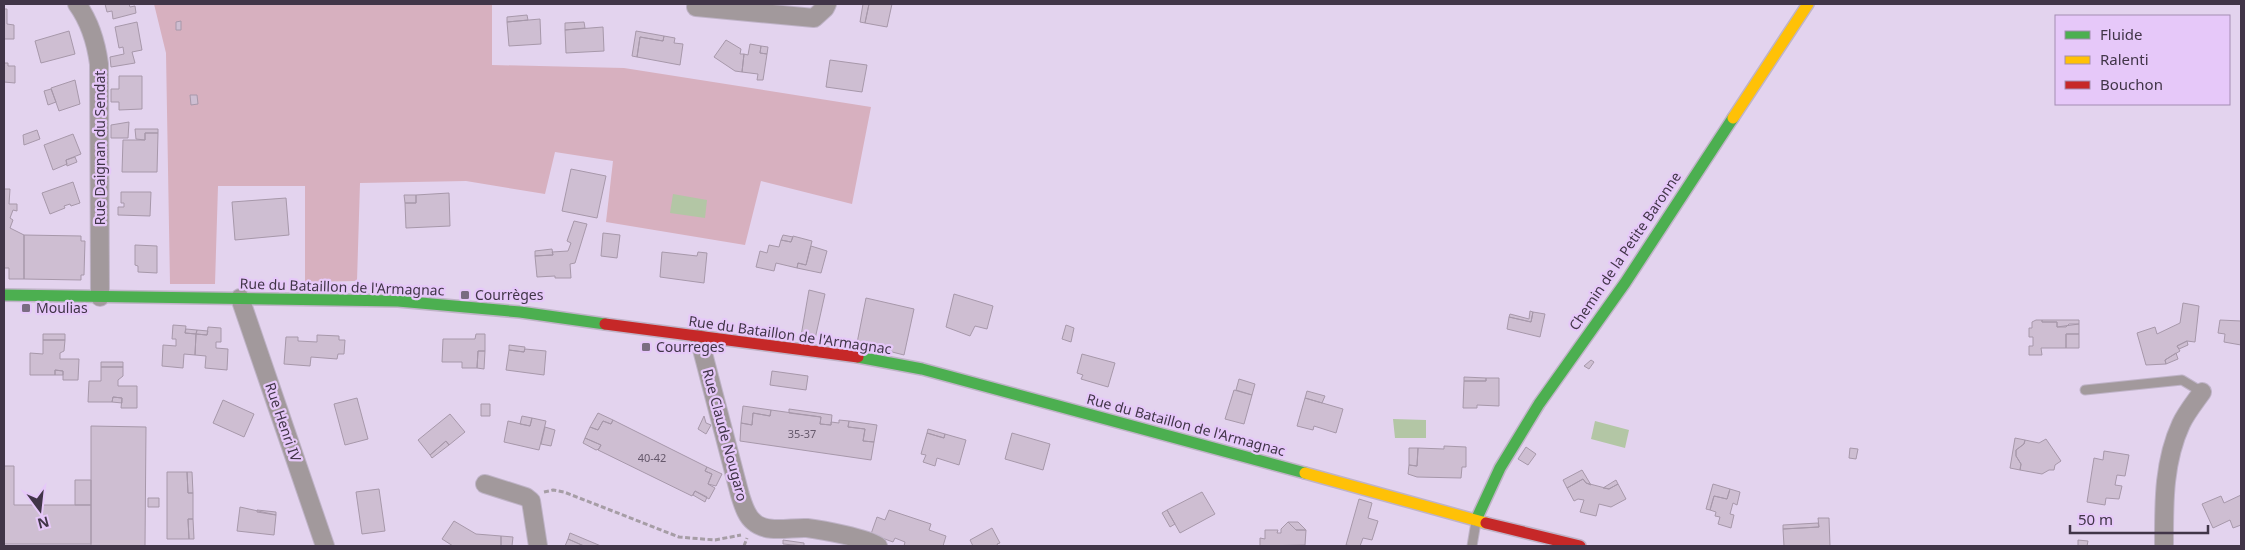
<svg xmlns="http://www.w3.org/2000/svg" width="2245" height="550" font-family="'Noto Sans',sans-serif">
	<rect width="100%" height="100%" fill="#e3d3ee"/>
	<path fill="#d7b0bf" d="M154,4H492V65L624,68L871,107L852,204L761,181L745,245L606,222L613,161L555,152L545,194L466,181L360,183L357,281L305,282V186H218L215,284H170L166,53Z"/>
	<path fill="#b3c6a5" d="M673,194L707,200L705,218L670,213Z
		M1393,419L1426,420V438H1395Z
		M1595,421L1629,430L1625,448L1591,439Z"/>
	<path fill="#cebed2" stroke="#a798aa" d="M105,4H129L130,7L135,6L136,13L113,19L112,11L107,12Z
		M863,4H869L865,23L860,22Z
		M869,4H892L887,27L865,23Z
		M4,9H7V24L14,25V39H4Z
		M527,15L528,20L507,22V17Z
		M540,19L541,44L509,46L507,22Z
		M181,21V30H176V22Z
		M137,22L142,50L132,52L135,63L111,67L110,57L124,54L123,47L119,48L115,27Z
		M584,22L585,28L565,30V23Z
		M603,27L604,51L566,53L565,30Z
		M69,31L75,54L41,63L35,41Z
		M636,31L664,36L663,41L640,37L637,57L632,56Z
		M664,36L675,38L674,43L683,44L680,65L637,57L640,37L663,41Z
		M726,40L741,49L740,54H744L742,72L735,71L714,57Z
		M750,44L761,46L760,53L767,54L763,80H757L758,74L742,72L744,54L748,55Z
		M761,46L768,47L767,54L760,53Z
		M830,60L867,65L862,92L826,87Z
		M4,63H8V66H15V83L4,82Z
		M119,76H142V109L119,110V102H111V89H119Z
		M75,80L80,104L59,111L51,88Z
		M51,89L56,102L48,105L44,91Z
		M190,95H197L198,104L191,105Z
		M129,122L128,138H111V125Z
		M135,129H158V133H145V140L136,139Z
		M37,130L40,139L24,145L23,135Z
		M145,133H158L157,172H122L123,140H145Z
		M73,134L81,154L66,160L67,164L53,170L44,145Z
		M75,157L77,162L67,166L66,160Z
		M571,169L606,176L597,218L562,211Z
		M73,182L80,203L71,206L70,204L64,206L65,208L50,214L42,193Z
		M4,189H10L9,204H17V211L13,210L10,218L13,220L10,228L24,235V279H9V268H4Z
		M121,192H151L150,216L118,215V207H124V203H121Z
		M449,193L450,226L406,228L405,203H416V195Z
		M404,195H416V203H405Z
		M286,198L289,235L235,240L232,202Z
		M574,221L587,224L575,263L570,264L571,278H555V276L537,277L535,256L553,255L552,252L568,251L571,243L567,241Z
		M603,233L620,235L617,258L601,256Z
		M24,235L81,236V241H85L84,275H81V280L24,279Z
		M783,235L793,237L791,242L781,240Z
		M793,236L812,241L806,265L798,263L797,268L776,263L774,271L756,267L760,251L767,253L769,245L779,247L781,240L791,242Z
		M135,245L157,246V273L138,272V266L135,265Z
		M811,246L827,251L821,273L797,268L798,263L806,265Z
		M552,249L553,255L535,256V251Z
		M662,252L697,256L698,252L707,253L704,283L660,277Z
		M809,290L825,294L815,339L801,336Z
		M954,294L993,306L987,329L975,326L970,336L946,327Z
		M866,298L914,309L904,355L857,343Z
		M2183,303L2199,306L2195,342L2187,341L2177,346L2180,351L2165,360L2166,364L2146,365L2137,333L2155,327L2157,334L2180,323Z
		M1530,311L1533,312L1531,322L1509,317L1510,314L1529,319Z
		M1533,312L1545,314L1540,337L1507,329L1509,317L1531,322Z
		M2036,320H2042V322H2057V327L2079,324V334H2066V348H2041L2042,355H2029V346H2033V337H2029V328H2032V322Z
		M2042,320H2079V324H2069L2066,327H2057V322H2042Z
		M2220,320L2241,321V345L2224,342L2225,334L2218,333Z
		M173,325L186,326L185,333L196,334L195,355L184,354L183,368L162,366L163,345L176,346V339H172Z
		M1066,325L1074,328L1071,342L1062,339Z
		M208,327L221,328V342H216V348L228,349L227,370L205,368L206,356L195,355L196,334L207,335Z
		M186,329L197,330L196,334L185,333Z
		M197,330L208,331L207,335L196,334Z
		M43,334H65V340H43Z
		M476,334H485V351H478L477,368H462V362H442L443,339H475Z
		M2066,334H2079V348H2066Z
		M317,335L339,336V340H345L344,354H338L337,359L311,357L310,366L284,364L286,337H298V341L317,342Z
		M43,340H65L64,351L60,353V359H79L78,380H63V371L55,370V375H30V353L43,354Z
		M2187,341L2188,345L2179,349L2177,346Z
		M509,345L525,347L524,352L509,350Z
		M525,349L546,351L544,375L506,370L509,350L524,352Z
		M478,351H485L484,369L477,368Z
		M2176,353L2178,359L2166,364L2165,360Z
		M1082,354L1115,363L1108,387L1081,379L1083,375L1077,373Z
		M1591,360L1594,362L1589,369L1584,366Z
		M101,362H123V367H101Z
		M101,367H123V376L118,380V386H137V408H121L122,398L113,397L112,402H88L89,381H101Z
		M55,370L63,371V375H55Z
		M772,371L808,376L806,390L770,385Z
		M1464,377L1486,378V381H1464Z
		M1486,378H1499V406L1477,405V408H1463L1464,381H1486Z
		M1239,379L1255,384L1252,395L1236,390Z
		M1234,390L1252,395L1244,424L1225,419Z
		M1307,391L1325,396L1322,403L1305,398Z
		M113,397L122,398V403L112,402Z
		M357,398L368,439L345,445L334,404Z
		M1305,398L1343,409L1336,433L1314,426L1313,430L1297,426Z
		M223,400L254,414L244,437L213,423Z
		M481,404H490V416H481Z
		M743,406L771,410L770,416L753,413L752,425L741,423Z
		M789,409L832,415L831,425L820,424L821,417L789,413Z
		M771,410L821,417L820,424L831,425V422L839,423V420L849,421L848,427L865,429L863,441L874,442L871,460L740,441L741,423L752,425L753,413L770,416Z
		M598,413L613,420L611,424L603,421L598,430L590,427Z
		M450,414L465,432L449,445L446,441L430,455L418,440Z
		M522,416L532,418L530,426L520,424Z
		M704,416L706,423L711,425L706,434L698,429Z
		M532,418L546,421L539,450L504,442L508,421L530,426Z
		M613,420L707,467L705,471L712,474L708,484L715,488L709,499L695,491L692,496L598,450L601,445L585,438L590,427L598,430L603,421L611,424Z
		M849,421L877,425L874,442L863,441L865,429L848,427Z
		M91,426L146,427L145,546H91Z
		M545,427L555,430L551,446L541,444Z
		M928,429L945,434L944,438L927,433Z
		M927,433L944,438L945,434L966,440L959,465L937,458L935,466L923,462L926,455L921,454Z
		M1012,433L1050,444L1043,470L1005,459Z
		M585,438L601,445L599,449L596,450L583,443Z
		M2015,438L2025,440L2024,444L2016,450V456L2021,464L2020,470L2010,468Z
		M2046,439L2061,461L2055,465L2054,470H2049L2042,474L2020,470L2021,464L2016,456V450L2024,444L2025,440L2039,443Z
		M446,441L449,445L432,458L430,455Z
		M1444,446L1466,447V467H1462L1461,478L1417,477L1408,474L1409,465L1417,466L1418,448L1444,449Z
		M1526,447L1536,454L1528,465L1518,459Z
		M1409,448H1418L1417,466L1409,465Z
		M1850,448L1858,449L1856,459L1849,458Z
		M2104,451L2129,455L2125,476L2117,475L2115,485L2122,486L2119,499L2106,498L2105,505L2087,502L2094,458L2103,460Z
		M4,466H14V505H91V544H4Z
		M707,467L722,474L716,486L708,484L712,474L705,471Z
		M1582,470L1591,485L1586,483L1583,479L1567,488L1563,480Z
		M167,472H187L188,493H193V519H188L189,539H167Z
		M187,472H192L193,493H188Z
		M1583,479L1586,483L1609,489L1618,484L1626,499L1611,507L1599,504L1596,516L1580,512L1584,500L1578,499L1574,501L1567,488Z
		M75,480H91V505H75Z
		M1616,480L1618,484L1609,489L1603,488Z
		M1713,484L1730,489L1727,499L1714,496L1710,510L1706,509Z
		M379,489L385,531L362,534L356,492Z
		M1730,489L1740,492L1737,505L1733,503L1730,514L1734,515L1731,528L1718,524L1720,517L1715,516L1716,512L1710,510L1714,496L1727,499Z
		M695,491L707,497L705,502L693,495Z
		M1202,492L1215,514L1180,533L1167,510Z
		M2241,495V525L2233,528L2230,520L2213,528L2202,504L2221,496L2224,503Z
		M148,498H159V507H148Z
		M1359,499L1372,503L1368,518L1378,521L1372,540L1363,538L1360,546H1352L1346,545Z
		M240,507L276,515L274,535L237,531Z
		M257,510L276,512V515L257,512Z
		M889,510L931,524L929,530L946,536L943,546H904L905,542L895,538L893,542L871,534L877,517L885,520Z
		M1167,510L1175,524L1170,527L1162,513Z
		M1818,518H1829L1830,546H1784L1783,529L1819,527Z
		M188,519H193L194,539H189Z
		M454,521L476,534L501,536V546H453L442,539Z
		M1288,522L1296,530H1306L1305,545L1260,546V538L1265,539V530H1278L1277,533H1281V529Z
		M1288,522H1298L1306,530H1296Z
		M1818,523L1819,527L1783,529V525Z
		M992,528L1000,543L997,544L998,546H973L970,540Z
		M570,533L601,546H584L568,539Z
		M501,536L513,537L512,546H501Z
		M568,539L584,546H565Z
		M783,540L804,543V546L783,544Z
		M2078,540L2088,541L2087,546H2078Z"/>
	<g fill="none" stroke-linecap="round" stroke-linejoin="round">
		<g stroke="#bfb3c7" stroke-width="11">
			<path id="lane" d="M2085,390L2182,380L2202,392
				M1472,546L1476,522"/>
		</g>
		<g stroke="#bfb3c7" stroke-width="20">
			<path id="street" d="M77,4C90,22 96,42 99,64L100,297
				M697,4L696,7L814,18L825,8L827,4
				M240,298L325,546
				M699,338L740,495C743,504 746,516 754,522C767,534 791,527 807,528C823,530 866,538 878,546
				M485,484L526,497L531,501L538,546
				M2164,546C2164,505 2163,463 2181,424C2186,413 2195,402 2202,392"/>
		</g>
		<g stroke="#bfb3c7" stroke-width="14">
			<path id="fast" d="M4,295L398,301L520,312L605,324
				M858,357L922,369L1305,473
				M1476,520L1500,468L1539,404L1625,283L1733,118"/>
		</g>
		<g stroke="#bfb3c7" stroke-width="14">
			<path id="slow" d="M1733,118L1808,4
				M1305,473L1486,523"/>
		</g>
		<g stroke="#bfb3c7" stroke-width="14">
			<path id="jam" d="M605,324L858,357
				M1486,523L1580,546"/>
		</g>
		<path stroke="#a69da5" stroke-width="3" stroke-dasharray="5 2.5" stroke-linecap="butt" d="M544,492L553,490L564,492L679,537L715,540L741,535
			M744,546L747,538"/>
		<use href="#lane" stroke="#a2999c" stroke-width="9"/>
		<use href="#street" stroke="#a2999c" stroke-width="18"/>
		<use href="#fast" stroke="#4caf50" stroke-width="11"/>
		<use href="#slow" stroke="#ffc107" stroke-width="11"/>
		<use href="#jam" stroke="#c62828" stroke-width="11"/>
	</g>
	<g fill="#7a6c82" stroke="#e6c8f9" stroke-width="2">
		<rect x="460" y="290" width="10" height="10" rx="2.5"/>
		<rect x="21" y="303" width="10" height="10" rx="2.5"/>
		<rect x="641" y="342" width="10" height="10" rx="2.5"/>
	</g>
	<g text-anchor="middle" stroke-width="4.5" stroke-linejoin="round" paint-order="stroke">
		<g font-size="11" fill="#65586b">
			<text x="802" y="438">35-37</text>
			<text x="652" y="462">40-42</text>
		</g>
		<g font-size="14" fill="#413548" stroke="#e6c8f9">
			<text transform="translate(100 148) rotate(-90)" y="5">Rue Daignan du Sendat</text>
			<text transform="translate(1625 251) rotate(-56)" y="5">Chemin de la Petite Baronne</text>
			<text transform="translate(342 287) rotate(2)" y="5">Rue du Bataillon de l'Armagnac</text>
			<text transform="translate(790 335) rotate(8)" y="5">Rue du Bataillon de l'Armagnac</text>
			<text transform="translate(283 422) rotate(71)" y="5">Rue Henri IV</text>
			<text transform="translate(1186 425) rotate(15)" y="5">Rue du Bataillon de l'Armagnac</text>
			<text transform="translate(725 435) rotate(75)" y="5">Rue Claude Nougaro</text>
		</g>
		<g font-size="14" fill="#413548" stroke="#e6c8f9" text-anchor="start">
			<text x="475" y="300">Courrèges</text>
			<text x="36" y="313">Moulias</text>
			<text x="656" y="352">Courreges</text>
		</g>
	</g>
	<rect width="2245" height="550" fill="none" stroke="#413548" stroke-width="10"/>
	<rect x="2055" y="15" width="175" height="90" fill="#e6c8f9" stroke="#a48db2"/>
	<rect x="2065" y="31" width="25" height="8" fill="#4caf50" stroke="#a48db2"/>
	<text x="2100" y="40" font-size="15" fill="#413548">Fluide</text>
	<rect x="2065" y="56" width="25" height="8" fill="#ffc107" stroke="#a48db2"/>
	<text x="2100" y="65" font-size="15" fill="#413548">Ralenti</text>
	<rect x="2065" y="81" width="25" height="8" fill="#c62828" stroke="#a48db2"/>
	<text x="2100" y="90" font-size="15" fill="#413548">Bouchon</text>
	<g transform="translate(40 510) rotate(165)" stroke="#e6c8f9" stroke-width="4" paint-order="stroke">
	<path d="M0-4L9 19L0 12L-9 19Z" fill="#413548"/>
	<text y="-8" font-size="14" font-weight="bold" text-anchor="middle" fill="#413548">N</text>
	</g>
	<path d="M2070 525v8h138v-8" fill="none" stroke="#413548" stroke-width="2.5"/>
	<text x="2078" y="525" font-size="15" fill="#413548" stroke="#e6c8f9" stroke-width="4" paint-order="stroke">50 m</text>
</svg>
